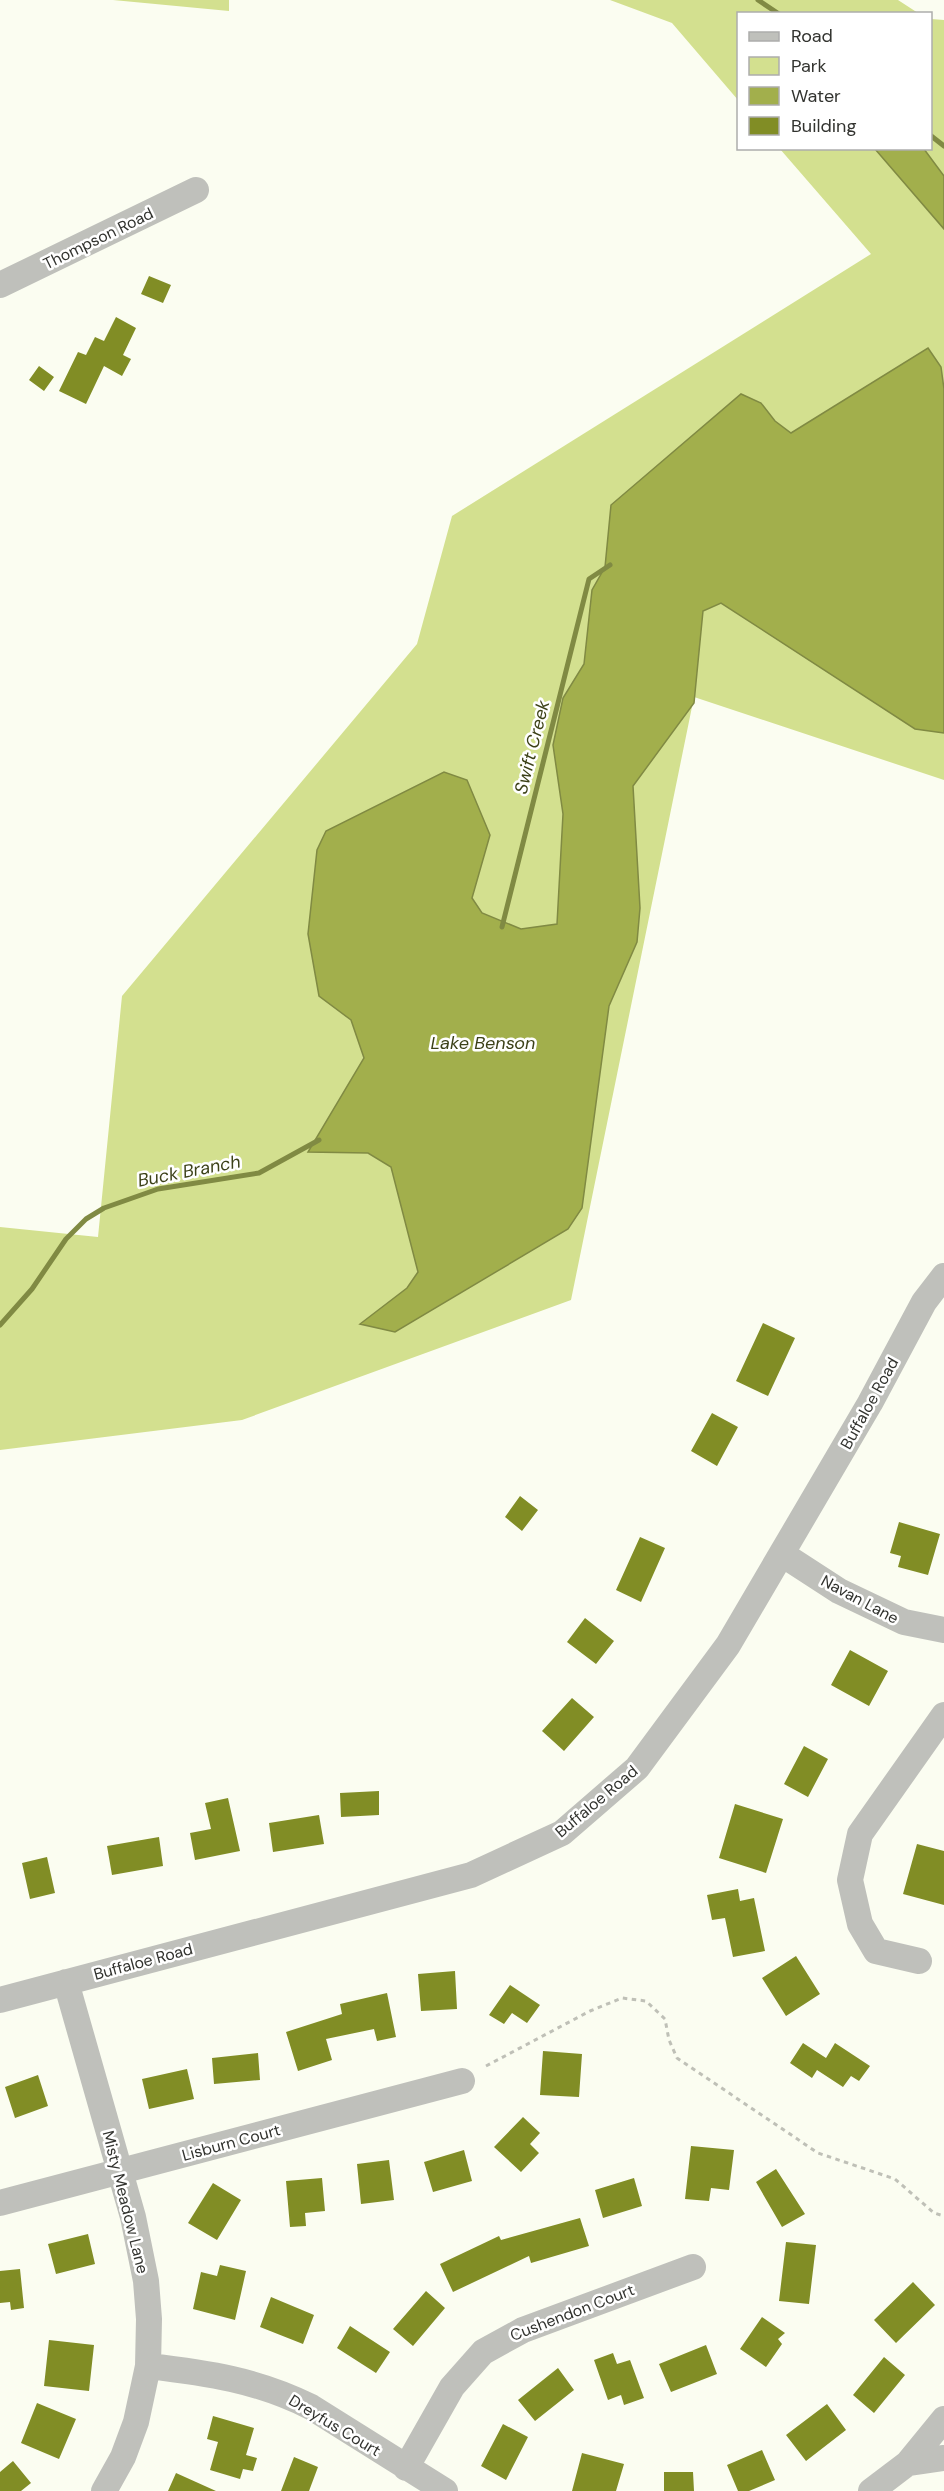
<svg xmlns="http://www.w3.org/2000/svg" width="944" height="2491" font-family="'DM Sans',sans-serif">
	<rect width="100%" height="100%" fill="#fbfdf1"/>
	<path fill="#d3e08f" d="M113,0H229V11Z
		M610,0H898L918,13L738,14V100L672,23Z
		M931,19L944,20V780L694,697L571,1300L242,1420L0,1450V1227L98,1237L122,996L417,644L452,516L871,254L780,149L930,148Z"/>
	<path fill="#a2af4c" stroke="#808a43" stroke-width="1.5" d="M875,149H924L944,176V229Z
		M928,348L941,367L944,389V733L915,729L721,603L703,611L694,703L633,786L640,908L637,942L609,1006L582,1208L568,1229L395,1332L360,1324L407,1288L418,1272L391,1167L368,1153L308,1152L364,1058L351,1020L319,996L308,934L317,850L326,831L444,772L467,780L490,835L472,898L482,913L521,929L557,924L563,814L553,745L563,698L584,664L592,590L605,567L611,505L741,394L761,403L775,421L791,433Z"/>
	<g fill="none" stroke-linecap="round" stroke-linejoin="round">
		<path stroke="#808a43" stroke-width="5" d="M758,0L779,14
			M930,135L944,146
			M502,927L589,579L610,565
			M0,1325L32,1289L66,1239L86,1219L104,1208L158,1189L259,1173L319,1140"/>
	</g>
	<path fill="#818d25" d="M149,276L171,285L163,303L141,294Z
		M116,317L136,328L123,355L131,359L122,376L104,366L86,404L59,391L78,352L86,355L95,337L104,341Z
		M39,366L54,377L44,391L29,380Z
		M763,1323L795,1338L768,1396L736,1381Z
		M712,1413L738,1427L717,1466L691,1451Z
		M520,1496L538,1510L522,1531L505,1517Z
		M899,1522L940,1534L928,1575L898,1567L901,1556L890,1553Z
		M640,1537L665,1548L641,1602L616,1590Z
		M585,1618L614,1641L596,1664L567,1642Z
		M850,1650L888,1671L869,1706L831,1685Z
		M572,1698L594,1717L564,1751L542,1731Z
		M804,1746L828,1759L808,1797L784,1784Z
		M379,1791V1815L341,1817L340,1793Z
		M228,1798L240,1851L195,1860L190,1833L211,1829L205,1803Z
		M735,1804L783,1819L766,1873L719,1858Z
		M319,1815L324,1844L273,1852L269,1823Z
		M159,1837L163,1866L112,1875L107,1846Z
		M917,1844L944,1851V1905L903,1894Z
		M47,1857L55,1893L30,1899L22,1863Z
		M738,1889L740,1901L754,1898L765,1951L733,1957L725,1918L712,1920L707,1895Z
		M796,1956L820,1994L786,2016L762,1978Z
		M455,1971L457,2009L421,2011L418,1974Z
		M510,1985L540,2005L527,2023L512,2013L504,2024L489,2015Z
		M387,1993L396,2037L377,2041L374,2029L326,2039L332,2060L298,2071L286,2032L342,2014L340,2004Z
		M803,2043L826,2058L835,2043L870,2066L859,2081L851,2076L843,2087L817,2070L812,2078L790,2063Z
		M543,2051L582,2054L579,2097L540,2095Z
		M258,2053L260,2080L214,2084L212,2058Z
		M187,2069L194,2099L149,2109L142,2079Z
		M38,2075L48,2106L15,2118L5,2087Z
		M523,2117L540,2133L530,2144L539,2153L521,2172L494,2147Z
		M691,2146L734,2150L729,2190L711,2188L709,2201L685,2199Z
		M464,2150L472,2181L433,2192L424,2162Z
		M389,2160L394,2200L361,2204L357,2164Z
		M776,2169L805,2214L782,2227L756,2182Z
		M322,2178L325,2211L305,2213L306,2226L290,2227L286,2181Z
		M634,2178L642,2206L603,2218L595,2190Z
		M213,2183L241,2200L217,2240L188,2223Z
		M580,2218L589,2246L531,2263L529,2256L453,2292L440,2264L499,2236L501,2240Z
		M88,2234L95,2264L56,2274L48,2244Z
		M786,2242L816,2245L809,2304L779,2301Z
		M220,2265L246,2271L235,2320L193,2309L201,2272L217,2276Z
		M20,2269L24,2308L11,2310L10,2302L0,2303V2271Z
		M913,2282L935,2305L896,2343L874,2320Z
		M426,2291L445,2308L413,2346L393,2329Z
		M271,2297L314,2315L303,2344L260,2327Z
		M762,2317L785,2333L778,2339L782,2344L766,2367L740,2349Z
		M350,2326L390,2352L376,2373L337,2348Z
		M49,2340L94,2345L89,2391L44,2386Z
		M706,2345L717,2374L671,2392L659,2364Z
		M613,2353L617,2364L630,2360L644,2398L624,2405L621,2395L608,2400L594,2360Z
		M884,2357L905,2375L874,2413L853,2395Z
		M558,2368L574,2390L535,2421L518,2400Z
		M37,2403L76,2419L59,2459L21,2443Z
		M827,2404L846,2430L806,2461L786,2435Z
		M213,2416L254,2428L246,2455L257,2458L253,2471L243,2469L240,2479L210,2470L218,2442L207,2439Z
		M503,2424L528,2437L506,2480L481,2466Z
		M762,2450L775,2480L749,2491H738L727,2465Z
		M582,2453L624,2464L616,2491H572Z
		M294,2457L318,2467L309,2491H281Z
		M13,2461L31,2483L21,2491H0V2472Z
		M664,2472H693L694,2491H664Z
		M176,2473L216,2491H168Z"/>
	<g fill="none" stroke-linecap="round" stroke-linejoin="round">
		<path stroke="#bfc0b7" stroke-width="3" stroke-dasharray="4.5 4.5" stroke-linecap="butt" d="M486,2066L590,2011L622,1998L646,2001L665,2019L669,2040L677,2058L818,2153L895,2179L934,2213L944,2216"/>
		<path stroke="#bfc0bb" stroke-width="26" d="M0,285L196,190
			M782,1554L839,1591L904,1622L944,1630
			M919,1961L876,1951L860,1924L850,1880L860,1834L944,1715
			M66,1982L133,2217L146,2281L149,2319L148,2366L136,2422L123,2457L104,2491
			M0,2000L471,1875L562,1833L637,1768L728,1645L870,1403L924,1302L944,1276
			M0,2203L462,2081
			M148,2366C208,2373 257,2380 311,2407L445,2491
			M908,2463L944,2458
			M406,2468L452,2387L483,2352L523,2330L693,2267
			M871,2491L908,2463L944,2419"/>
	</g>
	<g text-anchor="middle" stroke-width="5" stroke-linejoin="round" paint-order="stroke">
		<g font-size="16" fill="#32332f" stroke="#fff">
			<text transform="translate(98 238) rotate(-26)" y="6">Thompson Road</text>
			<text transform="translate(869 1403) rotate(-61)" y="6">Buffaloe Road</text>
			<text transform="translate(860 1599) rotate(28)" y="6">Navan Lane</text>
			<text transform="translate(596 1801) rotate(-40)" y="6">Buffaloe Road</text>
			<text transform="translate(143 1961) rotate(-15)" y="6">Buffaloe Road</text>
			<text transform="translate(231 2142) rotate(-15)" y="6">Lisburn Court</text>
			<text transform="translate(126 2202) rotate(76)" y="6">Misty Meadow Lane</text>
			<text transform="translate(572 2312) rotate(-21)" y="6">Cushendon Court</text>
			<text transform="translate(335 2425) rotate(31)" y="6">Dreyfus Court</text>
		</g>
		<g font-size="18" font-style="italic" fill="#3c4118" stroke="#fff">
			<text transform="translate(532 747) rotate(-76)" y="6">Swift Creek</text>
			<text x="483" y="1049">Lake Benson</text>
			<text transform="translate(189 1171) rotate(-11)" y="6">Buck Branch</text>
		</g>
	</g>
	<rect x="737" y="12" width="195" height="138" fill="#ffffff" stroke="#adadac" stroke-width="1.5"/>
	<rect x="749" y="32" width="30" height="9" fill="#bfc0bb" stroke="#adadac" stroke-width="1.5"/>
	<text x="791" y="42" font-size="18" fill="#32332f">Road</text>
	<rect x="749" y="57" width="30" height="18" fill="#d3e08f" stroke="#adadac" stroke-width="1.5"/>
	<text x="791" y="72" font-size="18" fill="#32332f">Park</text>
	<rect x="749" y="87" width="30" height="18" fill="#a2af4c" stroke="#adadac" stroke-width="1.5"/>
	<text x="791" y="102" font-size="18" fill="#32332f">Water</text>
	<rect x="749" y="117" width="30" height="18" fill="#818d25" stroke="#adadac" stroke-width="1.5"/>
	<text x="791" y="132" font-size="18" fill="#32332f">Building</text>
</svg>
